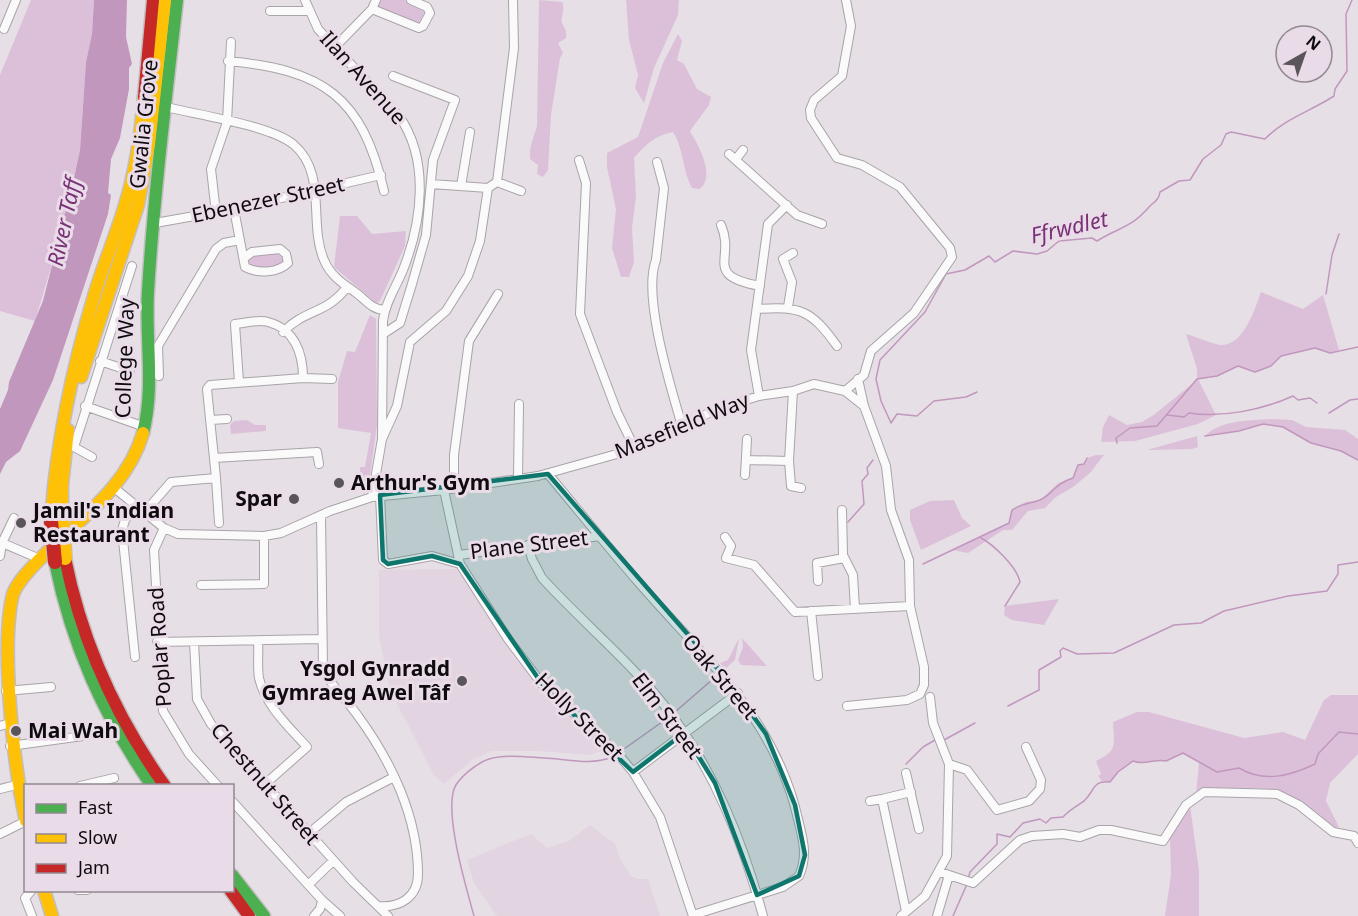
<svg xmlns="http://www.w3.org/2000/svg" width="1358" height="916" font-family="'Noto Sans',sans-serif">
	<rect width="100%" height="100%" fill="#e6dfe5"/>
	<path fill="#e2d4e0" d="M457,569L529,672L562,710L606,747L604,750L589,755L540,751H491L472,760L444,784L434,775L390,690L379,635V570Z
		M590,825L615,844L620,859L631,876L638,879H648L660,916H497L474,883L467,860L531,834L547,848L569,841Z"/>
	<path fill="#dcc0d9" d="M31,0H94L92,34L86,62L80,150L58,244L35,321L0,311V75Z
		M379,0H405L422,8L424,13L420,21L415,23L382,10L379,7Z
		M539,0L562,2C566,11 560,16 562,23C565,29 567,30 566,38L558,43L563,53L560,58L551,115L548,170L543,177L537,174L538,165L530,159C529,146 534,137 537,126Z
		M626,0H679L678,15L654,68L644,103L635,88L638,75L629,40Z
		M678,34L682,41L677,60L684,64L697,89L711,97L709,105L690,131C698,145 716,175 700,189L692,188C682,170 684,149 673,132C656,135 645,145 634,158L636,196L632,228L634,262L629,277H621L612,248L616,209L607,167V153L638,137L663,63Z
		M340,216H357L372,234L406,231L405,246L380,301L376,303L334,267Z
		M275,252L284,259L281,267L258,270L249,265V257Z
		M1261,292L1303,309L1323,295L1339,350L1330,353L1315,348L1281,356L1271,366L1255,372L1238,366L1217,376L1198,379L1216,415L1198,424L1135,441L1101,442L1103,427L1109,415L1127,425L1142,422L1155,414L1197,380V369L1186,334C1194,336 1217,346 1223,345C1245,343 1255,308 1261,292Z
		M370,315L376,319L377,425L368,490L364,494L361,492L360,467H365L371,433L338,428V382L347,351L355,352Z
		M1272,419L1292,420L1306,427L1345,430L1358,439V460L1341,451L1311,443L1283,427L1263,424L1239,431L1205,436C1222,419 1249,421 1272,419Z
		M247,420L255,425H266V431L231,434L230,425L234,421Z
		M1197,436L1198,447L1192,449L1147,450Z
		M1096,455H1104L1090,473L1073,487L1056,497L1045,508L1028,511L1012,530H1003L968,553L952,550L1009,523L1012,510L1026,502L1041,500L1058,483L1073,478L1078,465L1084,464L1087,458Z
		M954,500L962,518L971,526L921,550L910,520V510L930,501Z
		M1059,599L1044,625L1012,620L1004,615L1005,606Z
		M739,638L735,660L725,669L720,663L728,660Z
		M742,638L767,666L741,665L738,660L743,647Z
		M1331,695H1358V754L1330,783L1326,801L1339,827L1330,828C1313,815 1293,795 1271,790C1251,785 1217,791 1196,794L1199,763L1183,754L1166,761C1155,758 1144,766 1133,761L1118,772L1110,782L1102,781L1098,776L1101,774L1096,761C1118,751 1114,745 1113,722L1137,712H1149L1244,738L1283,732L1305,740L1324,700Z
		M1190,805L1199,871V916H1165L1171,875L1170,839L1185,809Z"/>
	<path fill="#c297be" d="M94,0H127L126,37L132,64L129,68V89L120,138L111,159L108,193L111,195L108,214L53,380L20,451L6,462L0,474V409L8,390L9,382L43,301L73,182L80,150L86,62L92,34Z"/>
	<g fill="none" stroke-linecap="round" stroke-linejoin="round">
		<path stroke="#c297be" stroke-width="1.5" d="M1326,294L1332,255L1339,234
			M977,392L966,397L934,401L917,416L897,414L891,423L881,401L876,379L880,360L925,312L946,274L965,270L989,256L995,262L1013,251L1037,254L1047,251L1059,241L1092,238L1097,241C1119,227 1130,229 1149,207C1154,202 1159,200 1160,192L1179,181L1190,180L1203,159L1221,145L1226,134L1231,132L1265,139C1284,119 1311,111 1334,96L1335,89L1347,71L1346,14L1352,0
			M1329,413L1350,400L1358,399
			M1167,415L1184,417L1189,413C1222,418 1262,410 1293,396L1298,400L1310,398L1317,403
			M1205,436L1239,431L1263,424L1283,427L1311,443L1341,451L1358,460
			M1117,443L1116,438L1130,428L1157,426L1197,379L1217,376L1238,366L1255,372L1271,366L1281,356L1315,348L1330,353L1358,347
			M848,522L864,504L862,481L868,474L867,468L873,460
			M981,538C994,545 1017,567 1020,582L1005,606
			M923,564L1009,523L1012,510C1022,503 1030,504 1040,500C1053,494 1054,484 1073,478L1078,465L1084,464L1087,458
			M1008,706L1039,690V670L1061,657L1060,651L1063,648L1077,654L1114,653L1174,625L1201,623L1224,611L1288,596L1327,591L1338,574V565L1358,562
			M675,712L713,679
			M944,740L975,723
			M624,749L669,717
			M906,764L923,747L935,740
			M968,879L970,872L997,844V834L1010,837L1023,823L1040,819L1046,823L1051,818L1063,817C1071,808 1080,805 1085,800C1095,790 1093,780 1110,782L1118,772L1133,761C1144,766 1155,758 1166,761L1183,753L1217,772L1239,768C1264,783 1290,776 1315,764L1318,754L1339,732L1358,734
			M474,916C466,887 445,817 454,789C458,778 477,763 489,759C505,754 527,757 544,758C568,759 590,766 612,757
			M953,916L967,884"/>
		<g stroke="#a8a4a8" stroke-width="10">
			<path id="street" d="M305,0L318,29L399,116C430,160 422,222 403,270C396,287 385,303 383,321L382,439
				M372,9L419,28L423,26L430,13L427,7L411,0
				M270,11H310
				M4,29L16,0
				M334,48L372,9L376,0
				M228,61C323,70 362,96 384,191
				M166,107C198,115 269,125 293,144C328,173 308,223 324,260C330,275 342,283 355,292C366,300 371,309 384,310
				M729,154L797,215L822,224
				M736,159L743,150
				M579,160L586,183L580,314L617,412L635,449
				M657,162L664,188L656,260C642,296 671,388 682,426
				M497,182L514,48L513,0
				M431,184L488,188L497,182L521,191
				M461,186L470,132
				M234,209L245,267C258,274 278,273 288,263L286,254L280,249L252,252L244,258
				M216,213L211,169L227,122L231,42
				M155,223L234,209L381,175
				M721,225C736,259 702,275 760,286
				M788,307L792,282L783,259L793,253
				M757,309C801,306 811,310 837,346
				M283,332C305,309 327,314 347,287
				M383,334L400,323L412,284L426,235L433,160L455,100L393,76
				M100,361L130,371
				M159,376L158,346L216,249L224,243L240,240
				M858,379L864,406
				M239,382L235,324C245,323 259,319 268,322C295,329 303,354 303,378
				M793,391L789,461L791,486L801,488
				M845,391L864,375L871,351L914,313L952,257L950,248L900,187L862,165L837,158L811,118L810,110L814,100L842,76L851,26L846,0
				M759,396L751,350L768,224L787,205
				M85,406L145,427
				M210,420L227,419
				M92,457L74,447L132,266
				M214,458L317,452L319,464
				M746,460L789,461
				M548,474C578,510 608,547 639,583C704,658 775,717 798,819C803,839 808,856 799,876L783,887L693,915
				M745,475L747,439
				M216,478L219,523
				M518,479L519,404
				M113,487L164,528L178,534L264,536L281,533L330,511L372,497L444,490L538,476L624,452L720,408L759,396L793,391L814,384L845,391L864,406L886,466L891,510L909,560L910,606L924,667V685L920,694L907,700L847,706
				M454,487V455L469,341L498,294
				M444,490L460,564L508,639L542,684L618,754L633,772L660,817L693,916
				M380,495L383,560L388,564L432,556L460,564
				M372,497L382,439L397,406L410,342L446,311L468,276L480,241L488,188
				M842,510L843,555L853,575L855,609
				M144,513L171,482L216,478L207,389L210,385L303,378L332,379
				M321,516L323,668C331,687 347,700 358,716C391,761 418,817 418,874C418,897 400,908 378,906
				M164,528L154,550L163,711L189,754L218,786
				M725,537L731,546L726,558L754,565L795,612L910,606
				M0,542L40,559
				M528,545L532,559L542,578C583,623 631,662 668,710C715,772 743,842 763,916
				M459,555L600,536
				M0,556L2,543L14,518
				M818,581L817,563L844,558
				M201,585L264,584V536
				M811,611L818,676
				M258,641C259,653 257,666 259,678C265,705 289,727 307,747L264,785
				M157,642L321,639
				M194,642L197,699L211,724L353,882L388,916
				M135,657L122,530L125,520L136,506
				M6,691L51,687
				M0,726L7,724
				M10,746L83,736
				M949,764L967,770L997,810L1029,801L1040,789L1041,780L1026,747
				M633,772L738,693
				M906,773L919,829
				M80,786L114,778
				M0,789L16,785
				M232,801L322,900L340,916
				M870,801L882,799
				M0,834L26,821
				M308,834L346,802L394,777
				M940,872L973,883L1020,840L1032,836L1063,834L1080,837L1099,830H1111L1163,841L1186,805L1204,792L1277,794L1299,805L1333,832L1354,836L1358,843
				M309,884L333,861
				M78,890H87
				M906,911L882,799L911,792
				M32,916L25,898L32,890
				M314,916L320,909L322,900
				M901,916L925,896L947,856L949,764L933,723L930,697
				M937,916L949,875"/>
		</g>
		<g stroke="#c2bec1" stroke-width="15">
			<path id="fast" d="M143,433C155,387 145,338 148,291C154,194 166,97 177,0
				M55,562C72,646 104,716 152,786
				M232,875L264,916"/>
		</g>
		<g stroke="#c2bec1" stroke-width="15">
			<path id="slow" d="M81,377L138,205L149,144L165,0
				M62,517V485L68,430
				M51,521C56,444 72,370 94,296C103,265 116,236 125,205C136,170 141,133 144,97
				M26,821C14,768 0,645 13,594C18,581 31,568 41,558C79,519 127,488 143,433
				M44,890L52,916"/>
		</g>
		<g stroke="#c2bec1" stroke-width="15">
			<path id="jam" d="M144,97L153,0
				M65,558C82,643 115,716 165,786
				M230,890L249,916"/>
		</g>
		<use href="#street" stroke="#fbfafb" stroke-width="8"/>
		<use href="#fast" stroke="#4caf50" stroke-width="12"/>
		<use href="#slow" stroke="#ffc107" stroke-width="12"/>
		<use href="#jam" stroke="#c62828" stroke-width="12"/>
		<g stroke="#c2bec1" stroke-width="16" stroke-linecap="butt">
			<path id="slow-bridge" d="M62,517L65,558"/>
		</g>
		<g stroke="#c2bec1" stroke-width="16" stroke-linecap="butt">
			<path id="jam-bridge" d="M51,521L55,562"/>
		</g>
		<use href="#slow-bridge" stroke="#ffc107" stroke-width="14"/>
		<use href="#jam-bridge" stroke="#c62828" stroke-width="14"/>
	</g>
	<path fill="#0f766e" fill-opacity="0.2" stroke="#0f766e" stroke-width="4.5" stroke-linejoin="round" d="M548,474L725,677L766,734L795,805L805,855L799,876L757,895L715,783L684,733L633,772L542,684L460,564L432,556L388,564L383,560L380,495Z"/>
	<g fill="#5a555a" stroke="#e9dce8" stroke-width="2">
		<circle cx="339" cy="483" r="6"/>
		<circle cx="294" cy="499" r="6"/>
		<circle cx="21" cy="523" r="6"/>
		<circle cx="462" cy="681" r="6"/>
		<circle cx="16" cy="731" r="6"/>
	</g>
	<g text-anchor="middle" stroke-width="6" stroke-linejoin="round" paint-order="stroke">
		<g font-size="21" fill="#0f0b0f" stroke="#e9dce8">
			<text transform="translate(363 78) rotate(48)" y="7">Ilan Avenue</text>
			<text transform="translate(144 124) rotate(-84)" y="7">Gwalia Grove</text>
			<text transform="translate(268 200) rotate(-12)" y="7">Ebenezer Street</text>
			<text transform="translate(125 358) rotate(-88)" y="7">College Way</text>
			<text transform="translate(682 426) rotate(-22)" y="7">Masefield Way</text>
			<text transform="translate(529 545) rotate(-7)" y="7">Plane Street</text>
			<text transform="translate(160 647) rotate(-94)" y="7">Poplar Road</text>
			<text transform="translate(720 677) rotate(50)" y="7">Oak Street</text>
			<text transform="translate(667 716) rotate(53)" y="7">Elm Street</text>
			<text transform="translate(579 717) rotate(45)" y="7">Holly Street</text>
			<text transform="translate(265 784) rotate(49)" y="7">Chestnut Street</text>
		</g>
		<g font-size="21" font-weight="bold" fill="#0f0b0f" stroke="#e9dce8" text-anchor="start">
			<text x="351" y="490">Arthur's Gym</text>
			<text x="282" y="506" text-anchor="end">Spar</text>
			<text x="33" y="518">Jamil's Indian<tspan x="33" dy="24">Restaurant</tspan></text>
			<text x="450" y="676" text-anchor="end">Ysgol Gynradd<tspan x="450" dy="24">Gymraeg Awel Tâf</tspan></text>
			<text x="28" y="738">Mai Wah</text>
		</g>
		<g font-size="22" font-style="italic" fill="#783175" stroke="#e9dce8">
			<text transform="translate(64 222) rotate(-78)" y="8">River Taff</text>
			<text transform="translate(1069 227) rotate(-13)" y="8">Ffrwdlet</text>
		</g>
	</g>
	<rect x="24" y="784" width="210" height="108" fill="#e9dce8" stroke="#928891" stroke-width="1.5"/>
	<rect x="36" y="804" width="30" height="9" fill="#4caf50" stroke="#928891" stroke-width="1.5"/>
	<text x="78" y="814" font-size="18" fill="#0f0b0f">Fast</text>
	<rect x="36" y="834" width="30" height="9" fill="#ffc107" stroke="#928891" stroke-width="1.5"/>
	<text x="78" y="844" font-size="18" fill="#0f0b0f">Slow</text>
	<rect x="36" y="864" width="30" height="9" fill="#c62828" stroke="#928891" stroke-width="1.5"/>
	<text x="78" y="874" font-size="18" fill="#0f0b0f">Jam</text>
	<g transform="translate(1304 54) rotate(40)"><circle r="28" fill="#e9dce8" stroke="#928891" stroke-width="1.5"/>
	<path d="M0-4.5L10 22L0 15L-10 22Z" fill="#5a555a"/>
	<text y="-9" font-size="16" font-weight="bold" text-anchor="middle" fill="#0f0b0f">N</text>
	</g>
</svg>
